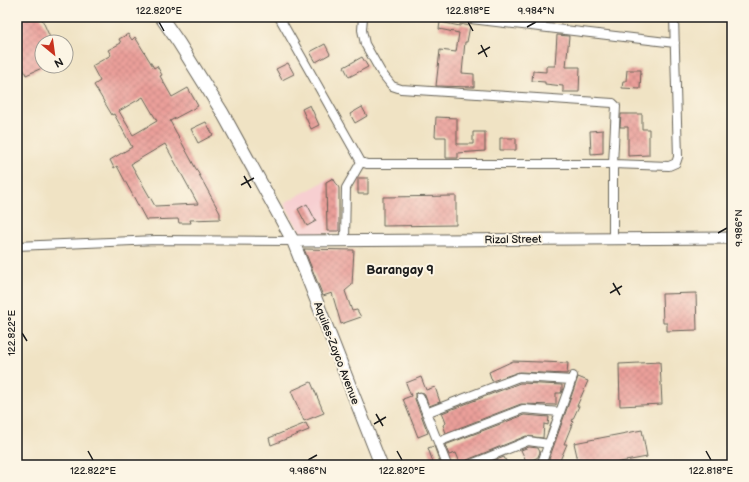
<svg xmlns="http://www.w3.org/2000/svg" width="749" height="482" font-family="'Balsamiq Sans',sans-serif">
	<defs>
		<pattern id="building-cross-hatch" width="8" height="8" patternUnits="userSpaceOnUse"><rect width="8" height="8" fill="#ea9f9a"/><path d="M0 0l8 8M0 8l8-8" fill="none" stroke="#c88884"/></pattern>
	</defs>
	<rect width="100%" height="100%" fill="#fcf5e5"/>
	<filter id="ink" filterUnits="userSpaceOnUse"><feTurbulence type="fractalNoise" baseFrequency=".025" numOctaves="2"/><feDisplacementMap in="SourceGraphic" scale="8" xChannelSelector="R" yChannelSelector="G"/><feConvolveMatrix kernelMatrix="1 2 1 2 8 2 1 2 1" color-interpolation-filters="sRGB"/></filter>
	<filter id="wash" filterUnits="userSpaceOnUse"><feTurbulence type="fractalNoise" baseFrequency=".012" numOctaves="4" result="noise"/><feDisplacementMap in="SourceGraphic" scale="16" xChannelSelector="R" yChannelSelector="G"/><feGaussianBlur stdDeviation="0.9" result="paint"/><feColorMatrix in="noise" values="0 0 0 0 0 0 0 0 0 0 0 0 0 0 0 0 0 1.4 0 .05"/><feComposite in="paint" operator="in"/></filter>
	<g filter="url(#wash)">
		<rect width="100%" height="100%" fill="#f0e3c4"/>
		<path fill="#f7cfd1" d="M333,177L340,187L341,233L301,234L284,203Z"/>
		<g id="blocks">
			<path fill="url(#building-cross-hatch)" fill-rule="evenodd" d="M17,17H41L52,42H42V68L26,75L17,53Z
				M440,22L460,26V24L470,26L467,42H465L462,73L474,74V87L436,86L440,50L456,52L459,33L439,29Z
				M128,34L132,40L135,37L154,68L157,66L162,75L160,76L172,97L188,88L198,106L170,121L220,213V219L190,220L191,223H179L178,219L146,220L117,166L114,168L110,160L132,147L114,114L112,115L94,85L100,81L92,66L111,55L108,50L121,43L119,39ZM143,97L157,121L133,135L119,111ZM165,144L198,204L155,206L131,164Z
				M557,35L569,36L566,67H580L579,92H563V86L545,84V82L532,81L533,71L546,72V66H555Z
				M325,44L330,54L316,62L310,52Z
				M362,57L368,67L349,77L344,67Z
				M288,63L294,74L282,80L276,69Z
				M627,70H641L640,89L622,88L623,81H626Z
				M310,105L319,125L311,129L302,109Z
				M362,107L367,116L355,123L350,114Z
				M621,114H642V129H649V155L628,156V127H620Z
				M436,117L457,118V144H473V132H485V151L458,153V158H446V137H435Z
				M206,122L213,135L198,143L191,129Z
				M603,130V153L591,154L590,131Z
				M500,138H516V150H500Z
				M333,178L339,188V231H327L326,182Z
				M358,178H368V194H358Z
				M456,196V225L383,226V197Z
				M307,204L316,221L307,226L298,209Z
				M304,249L354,250L352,285L345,291L352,311L357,310L361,317L341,324L332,293L323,296Z
				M696,293L697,330L667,331V323H663L662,294Z
				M513,361L568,363L567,374L519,372L492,381L489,372Z
				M660,362L662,404L620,406L619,364Z
				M421,377L426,390L435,387L440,402L429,406L424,393L420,392L415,394V399L428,433L418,437L403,399L411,396L406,383Z
				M578,377L588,381L577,406H579L572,421L573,422L564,444H567L558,465H547Z
				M311,382L324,413L304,421L291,391Z
				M520,383L562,385V390L561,393H556V405L521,404L446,433L443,425L446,423L442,413Z
				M524,415L549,417L548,425L544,424L543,438L526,436L467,460L461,465L456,453L449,455L445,445Z
				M306,423L309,430L271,445L269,438Z
				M642,430L647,457L604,465H579L574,443Z
				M434,446L441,465H434L428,448Z
				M529,447L538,448L540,452L538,457L527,463L521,450Z
				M504,457L508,465H484Z"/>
		</g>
	</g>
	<g filter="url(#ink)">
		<use href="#blocks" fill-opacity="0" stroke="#666257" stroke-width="1"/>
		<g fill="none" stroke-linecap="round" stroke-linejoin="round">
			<g stroke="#666257" stroke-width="10">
				<path id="minor" d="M279,17L361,162L367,164H613L669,166L676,163L678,157L674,17
					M363,17L362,30L365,44L381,72L392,86L401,89L613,103L616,106L613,164V238
					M454,17L675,43
					M345,241L346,188L361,162
					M17,246L156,240L293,241
					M420,397L447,465
					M426,413L519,377L572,380
					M438,442L523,409L560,412
					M469,465L528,441L549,444
					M541,465L573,376"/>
			</g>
			<g stroke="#666257" stroke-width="13">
				<path id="major" d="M293,241L732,238"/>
			</g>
			<g stroke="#666257" stroke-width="14">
				<path id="highway" d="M161,17L179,43L222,112L293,241L381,465"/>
			</g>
			<use href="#minor" stroke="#fff" stroke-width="8"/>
			<use href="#major" stroke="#fff" stroke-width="11"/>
			<use href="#highway" stroke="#fff" stroke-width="12"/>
		</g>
	</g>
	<path fill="none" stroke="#1c1c1c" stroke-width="1.5" d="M159,22L164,31M468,22L473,31M527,27L536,22M481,45L487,57M478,54L490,47M244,176L251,188M241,185L254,178M718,233L727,228M613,283L620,295M610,293L622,286M22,333L27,341M376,414L383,426M374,424L386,417M88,451L93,460M397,451L402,460M706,451L711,460M308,460L317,455"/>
	<g text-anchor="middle" stroke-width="4" stroke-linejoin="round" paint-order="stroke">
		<g font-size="11" fill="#1c1c1c" stroke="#fcf5e5">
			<text transform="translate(513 239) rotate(-1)" y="4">Rizal Street</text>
			<text transform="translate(337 353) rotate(69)" y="4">Aquiles-Zayco Avenue</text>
		</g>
		<g font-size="13" font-weight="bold" fill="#1c1c1c" stroke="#fcf5e5">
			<text x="400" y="274">Barangay 9</text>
		</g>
	</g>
	<rect width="749" height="482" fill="none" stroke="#fcf5e5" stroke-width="44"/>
	<g transform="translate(54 54) rotate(151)"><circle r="19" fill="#fcf5e5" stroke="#a29e95"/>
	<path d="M0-3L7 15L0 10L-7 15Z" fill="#c8321e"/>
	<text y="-6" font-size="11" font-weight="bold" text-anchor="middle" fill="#1c1c1c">N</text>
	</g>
	<rect x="22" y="22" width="705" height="438" fill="none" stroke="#1c1c1c" stroke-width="1.5"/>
	<g font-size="10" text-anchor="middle" fill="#1c1c1c">
		<text x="159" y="14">122.820°E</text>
		<text x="468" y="14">122.818°E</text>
		<text x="536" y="14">9.984°N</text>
		<text transform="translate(738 228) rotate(-90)" y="4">9.986°N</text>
		<text transform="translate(11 333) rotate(-90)" y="4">122.822°E</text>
		<text x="93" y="474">122.822°E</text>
		<text x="308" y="474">9.986°N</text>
		<text x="402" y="474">122.820°E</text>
		<text x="711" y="474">122.818°E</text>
	</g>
</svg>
